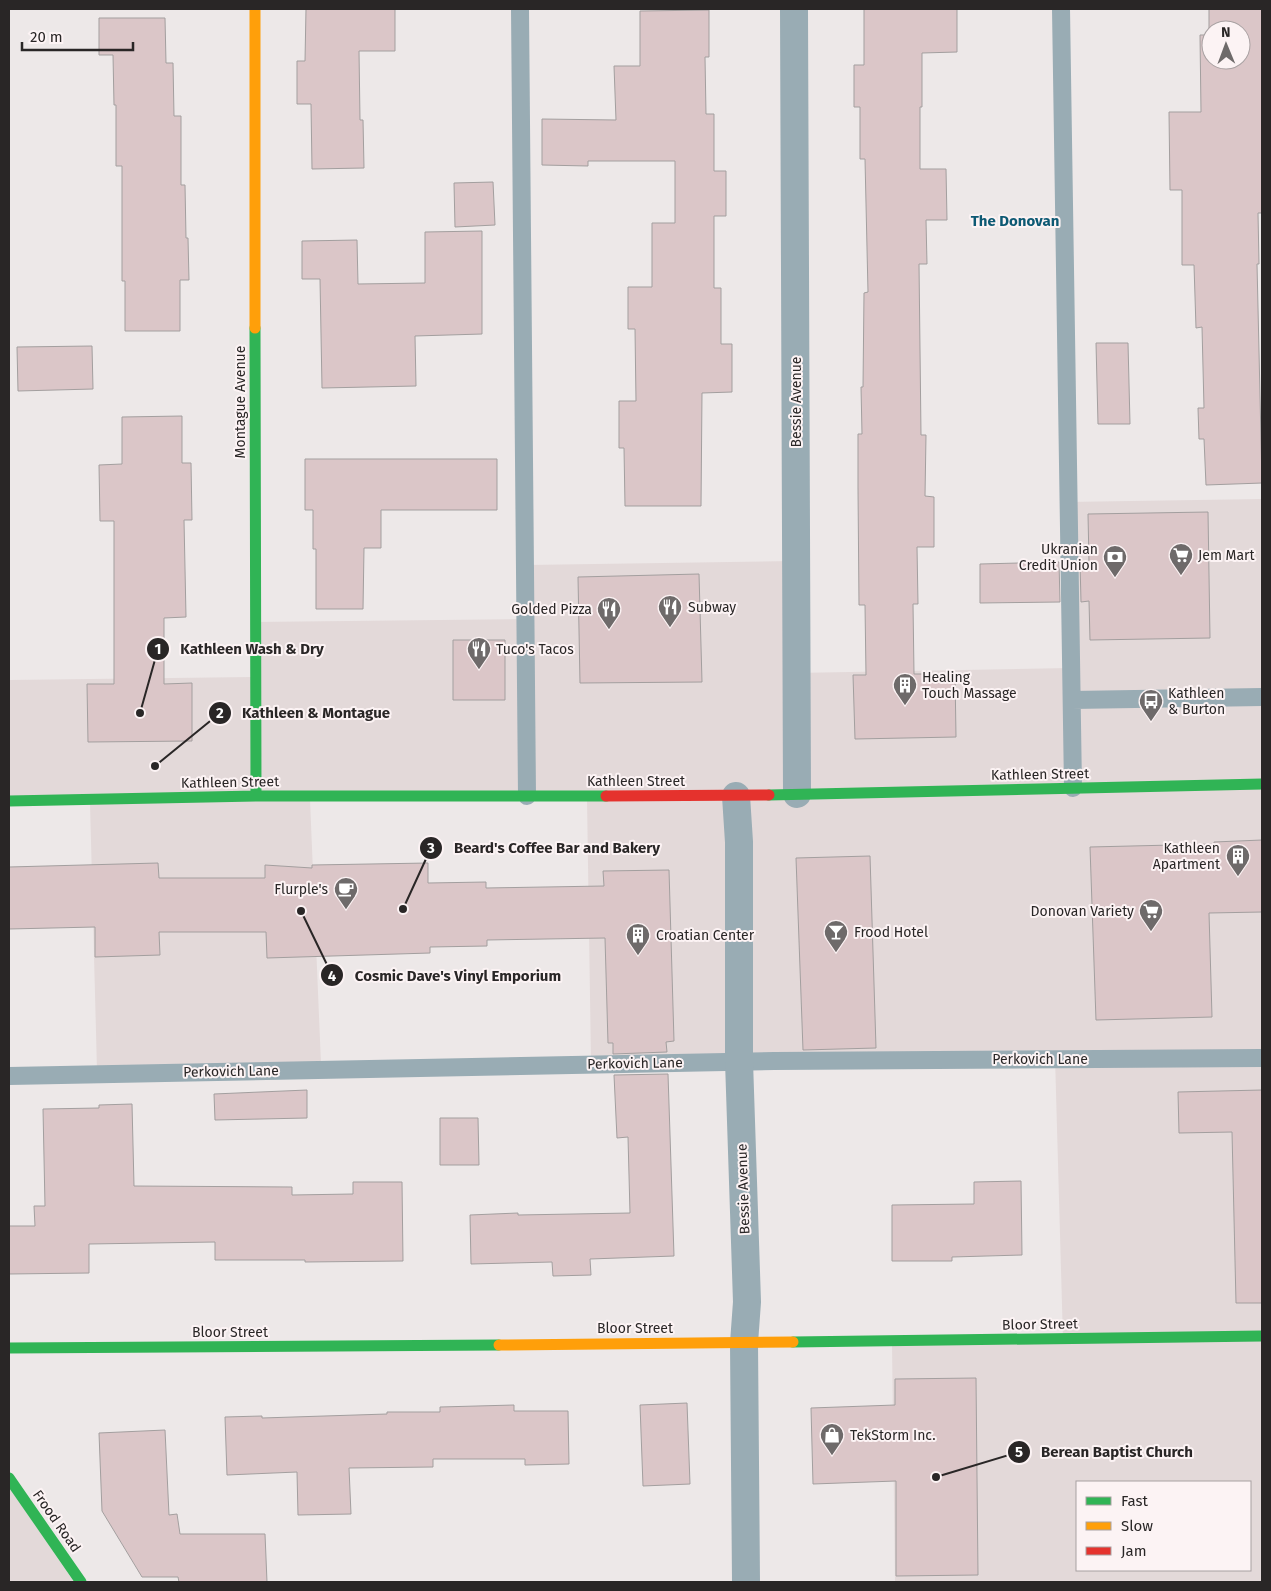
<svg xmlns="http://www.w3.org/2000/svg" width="1271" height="1591" font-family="'Fira Sans',sans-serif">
	<rect width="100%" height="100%" fill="#ede8e8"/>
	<path fill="#e3d9d9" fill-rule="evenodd" d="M1262,499V1582H895L892,1344L1063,1340L1055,1057L591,1062L587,798L310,800L321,1064L97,1070L90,803L9,805V680L252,677L253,622L527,619V565L794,561V673L1069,668L1066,502ZM1077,1482H1250V1570H1077Z
		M9,1487L74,1582H9Z"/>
	<path fill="#dbc6c8" stroke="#a39f9f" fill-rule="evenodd" d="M306,9H395V51H359L360,120H363L364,168L312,169L311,104H297V61H305Z
		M864,9H957V52L922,53V107H920V169H946L947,220H926L927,264H919L921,435H926L925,496L934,497V547H917L918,604H913L914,674H955L956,737L855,739L853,675H866L865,605H859L858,488V434H862L861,387H863L864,293L868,292L865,159H860V107H854V65H864Z
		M1209,9H1262V213H1258L1259,264H1257L1262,483L1206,485L1204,439H1199L1198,408H1204L1202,327L1196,328L1194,265H1182V190H1170L1169,112H1201L1200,35H1209ZM1211,30H1241V60H1211Z
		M709,10V57H705L706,114H714V171H726V216H714V288H721V344H732V392L702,393L701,506H625L624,448H619V401H636L635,329H628V287H652V223H675V161H588V166L542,165V119L616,120L614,66H640V11Z
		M99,18H165L166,63H173L174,116H181V185H185L186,238H188L189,280H180V331H125V281H122V166H116V105H114L113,55H99Z
		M493,182L495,225L455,227L454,183Z
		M482,231V334L415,336L416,386L322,388L320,279H302V241L357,240L358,284L425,283V232Z
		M1096,343H1128L1130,424H1098Z
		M92,346L93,389L18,391L17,347Z
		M182,416V463H191L192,520H184L186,617L164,618V684L192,683V741L88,742L87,684H114V521H100L99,465L122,464V417Z
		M305,459H497V510H381V548H364L363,609H316V549H313V510H305Z
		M1208,512L1210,638L1090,640L1089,601L1081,602L1080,562H1089L1088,514Z
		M1059,562L1060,602L980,603V564Z
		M699,574L702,682L580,683L578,577Z
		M453,640H505V700H453Z
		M1262,840V912L1209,913L1212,1017L1096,1020L1090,847L1214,844V842Z
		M870,856L876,1048L803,1050L796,858Z
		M158,863L159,878H265V865L312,868V865L428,863V883L486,882V888L604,886L603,871L669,870L674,1041L666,1042L667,1052L613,1054V1043H608L605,938L487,940V946L430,947V953L267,958L266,932H159L160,955L95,957V927L9,929V867Z
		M668,1074L674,1256L590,1259L591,1275L553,1276L552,1262L471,1264L470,1215L518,1213V1215L630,1213L628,1137L617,1138L614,1075Z
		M307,1090V1118L215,1120L214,1094Z
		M1262,1090V1303H1236L1232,1132L1179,1133L1178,1092Z
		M132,1104L134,1186L292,1187V1195L353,1194V1182H402L403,1261L305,1262V1260H215V1242L89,1244V1273L9,1274V1226H35L34,1206H45L43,1109L99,1108V1105Z
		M440,1118H478L479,1165H440Z
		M1021,1181L1022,1255L952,1257V1261H892V1205L974,1204V1182Z
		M976,1378L978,1575L896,1576V1481L813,1484L811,1408L895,1405V1379Z
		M687,1403L690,1484L643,1486L640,1405Z
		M514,1405V1411H568L569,1464L525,1465V1459H433V1467L349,1468L351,1514L298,1515L297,1472L227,1475L225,1417L262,1416V1418L387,1414V1412H440V1407Z
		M165,1430L169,1515L177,1514L180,1534H265L267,1582H179L178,1577H142L102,1511L99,1433Z"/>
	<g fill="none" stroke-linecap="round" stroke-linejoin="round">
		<path stroke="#99acb4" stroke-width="18" d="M520,9L527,796
			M1061,9L1073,788
			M1072,700L1262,697
			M9,1076L774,1061L1262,1058"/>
		<path stroke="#99acb4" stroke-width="28" d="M794,9L797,794
			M736,796L739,842V1061L747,1302L744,1343L746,1582"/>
		<path stroke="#30b455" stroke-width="11" d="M255,328L256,796
			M769,795L1262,784
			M9,801L256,796H606
			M793,1342L1262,1336
			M9,1348L499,1345
			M9,1478L81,1582"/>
		<path stroke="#ff9f0a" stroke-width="11" d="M255,9V328
			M499,1345L793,1342"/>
		<path stroke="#e5322d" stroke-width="11" d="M606,796L769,795"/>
	</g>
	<defs>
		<g id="supermarket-pin" transform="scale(1.25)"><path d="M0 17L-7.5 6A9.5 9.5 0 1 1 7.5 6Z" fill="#6e6a6a" stroke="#fcf3f4"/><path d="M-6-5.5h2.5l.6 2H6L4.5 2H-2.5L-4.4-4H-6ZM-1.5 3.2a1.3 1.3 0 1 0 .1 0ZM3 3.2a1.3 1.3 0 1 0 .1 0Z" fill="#fff"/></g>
		<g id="bank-pin" transform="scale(1.25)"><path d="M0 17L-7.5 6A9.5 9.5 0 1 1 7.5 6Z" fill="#6e6a6a" stroke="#fcf3f4"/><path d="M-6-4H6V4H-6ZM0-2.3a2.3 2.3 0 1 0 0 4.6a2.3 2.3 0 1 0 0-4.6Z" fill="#fff"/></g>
		<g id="restaurant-pin" transform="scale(1.25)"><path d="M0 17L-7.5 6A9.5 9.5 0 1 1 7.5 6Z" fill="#6e6a6a" stroke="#fcf3f4"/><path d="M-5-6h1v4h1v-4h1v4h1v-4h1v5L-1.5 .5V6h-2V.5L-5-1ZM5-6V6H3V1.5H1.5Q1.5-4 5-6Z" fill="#fff"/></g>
		<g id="building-pin" transform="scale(1.25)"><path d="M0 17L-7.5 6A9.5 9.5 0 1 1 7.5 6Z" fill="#6e6a6a" stroke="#fcf3f4"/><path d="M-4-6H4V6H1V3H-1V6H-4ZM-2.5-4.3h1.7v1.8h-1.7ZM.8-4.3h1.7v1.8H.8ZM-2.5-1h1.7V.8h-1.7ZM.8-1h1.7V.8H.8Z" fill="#fff"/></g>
		<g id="bus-pin" transform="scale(1.25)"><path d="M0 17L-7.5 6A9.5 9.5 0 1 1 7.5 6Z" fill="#6e6a6a" stroke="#fcf3f4"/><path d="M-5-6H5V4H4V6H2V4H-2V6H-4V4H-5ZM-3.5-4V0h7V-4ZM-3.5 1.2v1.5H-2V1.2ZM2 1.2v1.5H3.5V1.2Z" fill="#fff"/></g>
		<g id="cafe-pin" transform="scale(1.25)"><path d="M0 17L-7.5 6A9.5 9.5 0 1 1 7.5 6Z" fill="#6e6a6a" stroke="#fcf3f4"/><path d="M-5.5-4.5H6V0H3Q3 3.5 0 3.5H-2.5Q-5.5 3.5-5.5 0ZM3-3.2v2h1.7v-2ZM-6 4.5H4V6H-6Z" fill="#fff"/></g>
		<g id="bar-pin" transform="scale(1.25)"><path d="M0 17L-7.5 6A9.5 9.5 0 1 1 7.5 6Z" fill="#6e6a6a" stroke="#fcf3f4"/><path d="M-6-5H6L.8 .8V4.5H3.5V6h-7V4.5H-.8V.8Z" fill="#fff"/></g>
		<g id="shop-pin" transform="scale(1.25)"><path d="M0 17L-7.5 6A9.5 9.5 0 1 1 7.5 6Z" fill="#6e6a6a" stroke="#fcf3f4"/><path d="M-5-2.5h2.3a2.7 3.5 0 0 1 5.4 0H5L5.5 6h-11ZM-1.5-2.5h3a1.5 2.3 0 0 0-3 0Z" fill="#fff"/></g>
	</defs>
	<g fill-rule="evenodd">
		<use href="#supermarket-pin" x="1181" y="555"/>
		<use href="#bank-pin" x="1115" y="557"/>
		<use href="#restaurant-pin" x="670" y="607"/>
		<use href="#restaurant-pin" x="609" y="609"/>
		<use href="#restaurant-pin" x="479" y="649"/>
		<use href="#building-pin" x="905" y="685"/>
		<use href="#bus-pin" x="1151" y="701"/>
		<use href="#building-pin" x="1238" y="856"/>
		<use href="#cafe-pin" x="346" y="889"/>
		<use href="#supermarket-pin" x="1151" y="911"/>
		<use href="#bar-pin" x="836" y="932"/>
		<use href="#building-pin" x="638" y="935"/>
		<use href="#shop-pin" x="832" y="1435"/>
	</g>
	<g text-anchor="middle" stroke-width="4" stroke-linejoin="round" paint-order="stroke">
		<g font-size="14" fill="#292626" stroke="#fcf3f4">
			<text transform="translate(240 402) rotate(-90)" y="5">Montague Avenue</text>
			<text transform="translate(796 402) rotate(-90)" y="5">Bessie Avenue</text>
			<text transform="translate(1040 774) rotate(-1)" y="5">Kathleen Street</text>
			<text x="636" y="786">Kathleen Street</text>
			<text transform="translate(230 782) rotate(-1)" y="5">Kathleen Street</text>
			<text x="1040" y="1064">Perkovich Lane</text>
			<text transform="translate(635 1063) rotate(-1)" y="5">Perkovich Lane</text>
			<text transform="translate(231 1071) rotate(-1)" y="5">Perkovich Lane</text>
			<text transform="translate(743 1189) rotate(-92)" y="5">Bessie Avenue</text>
			<text transform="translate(1040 1324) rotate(-1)" y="5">Bloor Street</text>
			<text x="635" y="1333">Bloor Street</text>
			<text x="230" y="1337">Bloor Street</text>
			<text transform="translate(57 1521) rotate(55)" y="5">Frood Road</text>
		</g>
		<g font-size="14" fill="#292626" stroke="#fcf3f4" text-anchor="start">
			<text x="1098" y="554" text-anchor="end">Ukranian<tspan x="1098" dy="16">Credit Union</tspan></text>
			<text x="1198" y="560">Jem Mart</text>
			<text x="688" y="612">Subway</text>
			<text x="592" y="614" text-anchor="end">Golded Pizza</text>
			<text x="496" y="654">Tuco's Tacos</text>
			<text x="922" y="682">Healing<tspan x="922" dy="16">Touch Massage</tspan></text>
			<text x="1168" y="698">Kathleen<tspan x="1168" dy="16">&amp; Burton</tspan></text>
			<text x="1220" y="853" text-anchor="end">Kathleen<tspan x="1220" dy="16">Apartment</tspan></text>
			<text x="328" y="894" text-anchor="end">Flurple's</text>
			<text x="1134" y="916" text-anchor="end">Donovan Variety</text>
			<text x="854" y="937">Frood Hotel</text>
			<text x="656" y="940">Croatian Center</text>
			<text x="850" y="1440">TekStorm Inc.</text>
		</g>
		<g font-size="15" font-weight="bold" fill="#0d5973" stroke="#fcf3f4">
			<text x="1015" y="226">The Donovan</text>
		</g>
	</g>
	<path fill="none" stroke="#292626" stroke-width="2" d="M140 713L158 649M155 766L220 713M403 909L431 848M301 911L332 975M936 1477L1019 1452"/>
	<g fill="#292626" stroke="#fcf3f4" stroke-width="2">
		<circle cx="140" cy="713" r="5"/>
		<circle cx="155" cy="766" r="5"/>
		<circle cx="403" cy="909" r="5"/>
		<circle cx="301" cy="911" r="5"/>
		<circle cx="936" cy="1477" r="5"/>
		<circle cx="158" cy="649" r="12"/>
		<circle cx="220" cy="713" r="12"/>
		<circle cx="431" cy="848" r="12"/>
		<circle cx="332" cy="975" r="12"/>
		<circle cx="1019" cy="1452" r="12"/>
	</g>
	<g font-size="15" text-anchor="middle" font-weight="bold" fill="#fff">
		<text x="158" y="654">1</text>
		<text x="220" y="718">2</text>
		<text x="431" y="853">3</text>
		<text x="332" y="981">4</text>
		<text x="1019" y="1457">5</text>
	</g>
	<g font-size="15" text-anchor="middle" font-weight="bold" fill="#292626" stroke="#fcf3f4" stroke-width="4" stroke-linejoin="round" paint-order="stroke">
		<text x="252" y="654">Kathleen Wash &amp; Dry</text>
		<text x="316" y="718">Kathleen &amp; Montague</text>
		<text x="557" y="853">Beard's Coffee Bar and Bakery</text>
		<text x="458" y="981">Cosmic Dave's Vinyl Emporium</text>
		<text x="1117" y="1457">Berean Baptist Church</text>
	</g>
	<rect width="1271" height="1591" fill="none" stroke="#292626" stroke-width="20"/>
	<rect x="1076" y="1481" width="175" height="90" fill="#fcf3f4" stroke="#a8a1a2"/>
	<rect x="1086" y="1497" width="25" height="8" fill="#30b455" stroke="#a8a1a2"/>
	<text x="1121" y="1506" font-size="15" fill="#292626">Fast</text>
	<rect x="1086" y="1522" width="25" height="8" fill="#ff9f0a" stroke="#a8a1a2"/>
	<text x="1121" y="1531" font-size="15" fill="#292626">Slow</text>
	<rect x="1086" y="1547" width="25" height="8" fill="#e5322d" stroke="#a8a1a2"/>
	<text x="1121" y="1556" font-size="15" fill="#292626">Jam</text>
	<g transform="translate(1226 45) rotate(359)"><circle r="24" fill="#fcf3f4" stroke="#a8a1a2"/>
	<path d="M0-4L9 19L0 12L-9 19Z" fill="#6e6a6a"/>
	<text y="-8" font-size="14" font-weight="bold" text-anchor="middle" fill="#292626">N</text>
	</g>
	<path d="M22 42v8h111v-8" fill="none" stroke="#292626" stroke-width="2.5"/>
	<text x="30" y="42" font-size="15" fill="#292626" stroke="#fcf3f4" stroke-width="4" paint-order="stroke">20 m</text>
</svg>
